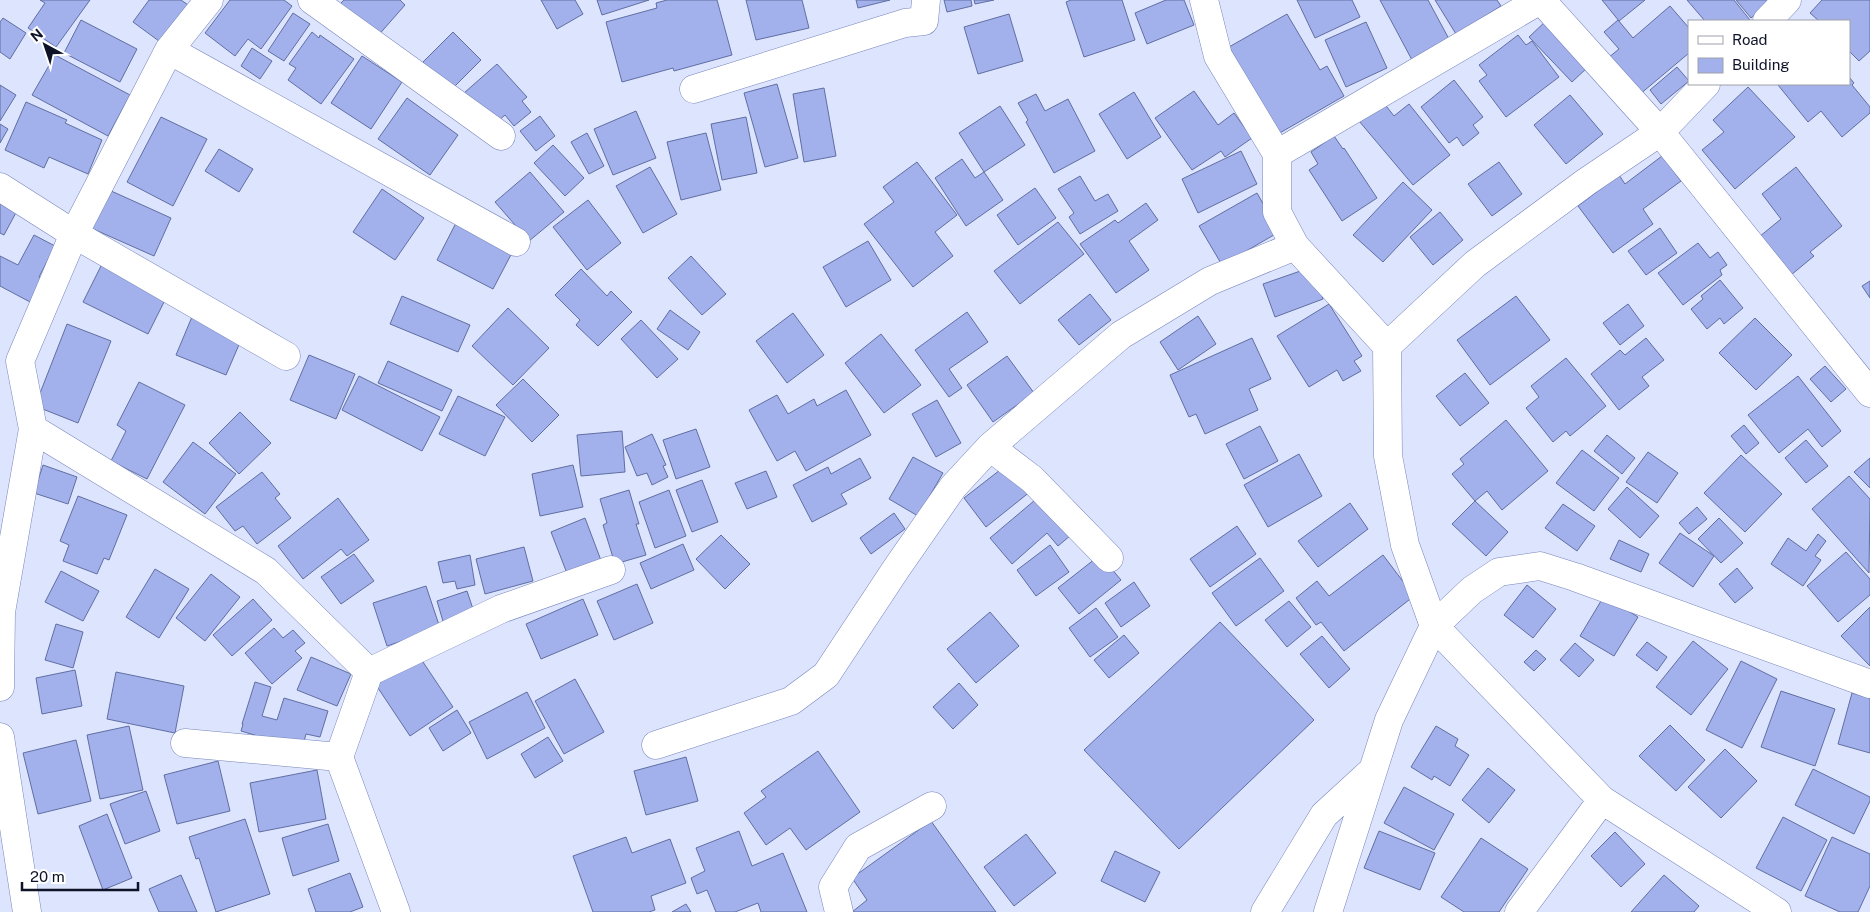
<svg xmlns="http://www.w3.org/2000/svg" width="1870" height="912" font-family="'Public Sans',sans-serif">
	<rect width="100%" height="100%" fill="#dde4fd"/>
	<path fill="#a2b1eb" stroke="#606ea3" d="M40,0H90L56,47L28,28L45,3Z
		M149,0H181L191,7L163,44L133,22Z
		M230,0H284L292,6L261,49L248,39L235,56L205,33Z
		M344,0H400L405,5L376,38L338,6Z
		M541,0H575L583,14L557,29Z
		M597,0H649L602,15Z
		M667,0H717L732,55L674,71L673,68L622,82L606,22L657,8L656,3Z
		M746,0H802L809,28L756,40Z
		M856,0H890L858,8Z
		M944,0H971L972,6L947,12Z
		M974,0H994L975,4Z
		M1071,0H1122L1135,40L1084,57L1066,2Z
		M1166,0H1184L1194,25L1147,44L1135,13Z
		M1297,0H1352L1360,17L1315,38Z
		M1380,0H1428L1449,39L1412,60Z
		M1435,0H1497L1501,6L1456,34Z
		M1602,0H1645L1619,21Z
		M1687,0H1734L1750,20L1749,21H1705Z
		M1736,0H1772L1751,18Z
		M1822,0H1870V51L1859,61L1849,51V21H1819L1810,13Z
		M1670,6L1689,28V53L1639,95L1608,58L1619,49L1604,32L1618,20L1633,38Z
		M293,13L310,24L284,61L268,51Z
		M1009,14L1023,61L978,74L964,27Z
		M1287,14L1320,70L1327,66L1344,96L1278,134L1229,47Z
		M3,18L26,33L10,59L0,52V22Z
		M81,20L137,49L120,82L64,53Z
		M1547,20L1589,66L1572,82L1529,37Z
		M1366,22L1387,68L1346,87L1325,40Z
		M312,32L319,38L320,35L354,59L321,104L288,80L296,68L289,64Z
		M453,32L481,60L451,90L423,62Z
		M1518,35L1526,45L1532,41L1559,77L1506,117L1479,81L1487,75L1479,65Z
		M252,48L272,61L260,79L241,66Z
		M55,55L130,95L108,136L32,95Z
		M362,56L402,82L371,129L331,103Z
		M497,64L527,97L522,101L531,112L514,126L505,115L492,126L464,93Z
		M1677,67L1689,81L1661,104L1650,90Z
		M1849,77L1854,83L1852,85L1870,107V113L1842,137L1821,111L1808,122L1778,85L1780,84H1849Z
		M1454,80L1483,117L1473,125L1479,133L1463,146L1457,137L1449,143L1421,107Z
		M777,84L798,158L765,167L744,93Z
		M0,85L16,95L0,121Z
		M1748,87L1795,137L1735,189L1702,150L1724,132L1713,120Z
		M824,88L836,156L804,162L793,94Z
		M1194,91L1218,125L1234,113L1252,138L1225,157L1221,151L1192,170L1155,118Z
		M1134,92L1161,137L1127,159L1099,114Z
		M1036,94L1045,111L1068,99L1095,151L1054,173L1026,122L1028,120L1018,103Z
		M1570,95L1603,134L1566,164L1534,125Z
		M407,98L458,135L430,175L378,139Z
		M26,102L67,120L65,123L102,140L88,174L49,157L44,168L5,150Z
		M1383,102L1394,116L1409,104L1450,155L1413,185L1359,121Z
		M1000,106L1025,145L984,172L959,133Z
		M636,111L656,158L613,175L594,129Z
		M540,116L555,136L536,151L520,131Z
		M161,117L207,139L173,206L127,182Z
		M746,117L757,173L722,180L711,124Z
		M0,124L8,129L0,143Z
		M587,133L604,166L589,174L571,142Z
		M706,133L721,190L681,200L667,142Z
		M1334,136L1343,149L1344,148L1377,198L1342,221L1309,170L1318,164L1311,152Z
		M553,145L584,178L565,196L534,163Z
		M219,149L253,169L239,192L205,171Z
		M1241,151L1257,184L1198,213L1182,179Z
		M1662,156L1681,181L1643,209L1653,224L1613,253L1578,206L1619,175L1625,184Z
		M962,159L975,178L984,172L1003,200L966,226L935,178Z
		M917,162L957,215L935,232L953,256L913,287L864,224L894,202L883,187Z
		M1499,162L1522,194L1492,216L1468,184Z
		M650,167L677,214L643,233L616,186Z
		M1796,167L1842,226L1810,252L1814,256L1791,275L1759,237L1781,219L1762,194Z
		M530,172L564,212L529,241L495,202Z
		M1080,176L1095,201L1108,194L1118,211L1080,234L1069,217L1074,213L1058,189Z
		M1403,182L1432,210L1383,262L1353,235Z
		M1035,188L1056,218L1018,245L997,215Z
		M382,189L424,218L395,260L353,232Z
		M109,190L171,218L154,256L91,228Z
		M1257,193L1279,232L1222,265L1199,226Z
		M0,197L19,207L4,235L0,233Z
		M588,200L621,243L587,270L553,227Z
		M1146,203L1158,220L1129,241L1149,270L1116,293L1080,244L1115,220L1118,223Z
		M1440,212L1463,240L1433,265L1410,237Z
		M458,219L514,249L493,289L437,260Z
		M1058,222L1084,254L1020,304L994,271Z
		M1660,228L1677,253L1646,275L1628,251Z
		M34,235L55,246L39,277L44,279L32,303L0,286V256L18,265Z
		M868,241L891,280L846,307L823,267Z
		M1698,243L1710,258L1718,252L1727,265L1720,270L1722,275L1683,305L1658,273Z
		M691,256L726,294L702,315L668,278Z
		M104,260L169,292L148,334L83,302Z
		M1312,267L1323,299L1275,317L1263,284Z
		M581,269L607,296L611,291L632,312L598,346L576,325L580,320L555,295Z
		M1720,280L1743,308L1724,324L1720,318L1707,329L1691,309L1703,299L1701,296Z
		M1870,281V298L1862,286Z
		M1090,294L1111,320L1079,345L1058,320Z
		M402,296L470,325L458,352L390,324Z
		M1516,296L1550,340L1490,385L1457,340Z
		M1329,304L1362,356L1354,361L1361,371L1343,381L1337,370L1309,387L1277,336Z
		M1628,304L1644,326L1620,345L1603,323Z
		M508,308L549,348L513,385L472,346Z
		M670,310L700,332L688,350L657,329Z
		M194,312L244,333L226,375L176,355Z
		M967,312L988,342L949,369L962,388L949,397L915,350Z
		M793,313L824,355L787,383L756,341Z
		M1198,316L1216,344L1178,370L1160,342Z
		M1755,318L1792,355L1756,390L1719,353Z
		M641,320L678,359L657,378L621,339Z
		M67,324L111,341L78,423L35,406Z
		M881,334L921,385L884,413L845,363Z
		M1252,338L1271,379L1249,389L1258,410L1205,434L1196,414L1189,417L1170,375Z
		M1646,338L1664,360L1642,377L1649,386L1619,410L1591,374L1620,350L1625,355Z
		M309,355L355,374L336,419L290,400Z
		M1007,356L1034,393L993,422L967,385Z
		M1566,358L1606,406L1570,436L1566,431L1553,442L1526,408L1539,397L1531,386Z
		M388,361L452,390L442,411L378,383Z
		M1825,366L1846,389L1831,402L1810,379Z
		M1465,373L1489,403L1460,426L1436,396Z
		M359,376L440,417L422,451L342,410Z
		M1798,376L1841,431L1822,447L1808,429L1779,453L1748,415Z
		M523,379L559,415L532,442L496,405Z
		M139,382L185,405L147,479L111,461L126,431L117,425Z
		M846,390L871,435L806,471L795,451L777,461L749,410L777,395L788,414L814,399L817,406Z
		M458,396L505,417L485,456L439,434Z
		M937,400L961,443L936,457L912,414Z
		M240,412L271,443L239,474L209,443Z
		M1506,420L1548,471L1502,510L1487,491L1475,501L1452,474L1464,464L1460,459Z
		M1744,425L1759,443L1746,454L1731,436Z
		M1260,426L1278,461L1244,479L1226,444Z
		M696,429L710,467L676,479L663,440Z
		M622,431L625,472L581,476L577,435Z
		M652,434L666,465L663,466L668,477L652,485L647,473L637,476L625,447Z
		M1607,435L1635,458L1622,474L1594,451Z
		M1806,440L1828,466L1806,483L1785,458Z
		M193,442L236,474L205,514L163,482Z
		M1582,450L1619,478L1594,511L1556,483Z
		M1648,452L1678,473L1657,503L1626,482Z
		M1299,454L1322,496L1268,527L1244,485Z
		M1741,455L1782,494L1745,532L1704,493Z
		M913,457L943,473L918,516L889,499Z
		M860,458L871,478L841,494L847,504L812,522L793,485L828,467L831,474Z
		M1870,458V488L1854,472Z
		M1009,463L1031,491L986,527L964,498Z
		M43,465L77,477L68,504L34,493Z
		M573,465L583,507L540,516L532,474Z
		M766,471L777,497L747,509L735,483Z
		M262,472L280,494L275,498L291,518L257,544L243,526L235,531L216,507Z
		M1849,476L1870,499L1869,573L1812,509Z
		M702,480L718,522L692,532L676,490Z
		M1627,487L1659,516L1640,538L1608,509Z
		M629,490L639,524H636L646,555L615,564L603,525L607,523L600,499Z
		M669,490L686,536L655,548L639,502Z
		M1041,495L1071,535L1058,546L1047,533L1012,564L990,538Z
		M78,496L127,515L109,560L104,558L97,574L63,561L69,545L60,541Z
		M338,498L369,540L347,556L341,549L303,579L278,546Z
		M1475,501L1508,532L1486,556L1452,524Z
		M1350,503L1368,529L1318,567L1298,541Z
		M1563,504L1595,526L1577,551L1545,528Z
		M1697,507L1707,519L1689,534L1679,523Z
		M894,513L905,529L871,554L860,538Z
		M585,518L602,563L568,576L551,532Z
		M1719,518L1743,543L1721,563L1698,539Z
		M1237,526L1256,554L1210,587L1190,559Z
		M1680,533L1714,556L1693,587L1659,563Z
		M1818,534L1826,541L1815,556L1821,560L1803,586L1771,564L1788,538L1806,551Z
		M721,535L750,564L725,589L696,559Z
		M1619,540L1649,554L1641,572L1610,559Z
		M683,544L694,570L651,589L640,563Z
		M1050,545L1069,572L1036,596L1017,570Z
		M524,547L533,581L485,594L476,559Z
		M1846,552L1870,579V595L1838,622L1807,586Z
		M354,554L374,581L341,604L321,577Z
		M470,555L475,585L457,589L455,581L443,583L438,562Z
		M1100,555L1121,580L1079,614L1058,588Z
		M1383,555L1414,596L1344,651L1321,622L1316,625L1296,598L1317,581L1329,596Z
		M1260,558L1284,591L1236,626L1212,593Z
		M1737,568L1753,588L1735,603L1719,584Z
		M155,569L189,589L159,638L126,617Z
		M61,571L99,591L83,621L45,602Z
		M211,574L240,597L205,641L176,618Z
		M1134,582L1150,606L1121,627L1105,603Z
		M637,584L653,623L614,640L597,601Z
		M1527,585L1556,609L1533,638L1504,615Z
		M426,586L440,628L387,646L373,603Z
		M467,591L476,618L445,628L437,601Z
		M1604,596L1638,617L1614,656L1580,636Z
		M253,599L272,620L232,656L213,635Z
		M583,599L598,635L541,659L526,624Z
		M1289,601L1311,627L1287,647L1265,620Z
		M1870,607V666L1841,636Z
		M1096,608L1118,637L1090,657L1069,628Z
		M990,612L1019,646L976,683L947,649Z
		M1220,622L1314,720L1179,849L1084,750Z
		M56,624L83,632L73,668L45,660Z
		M274,628L283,638L293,630L305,643L295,651L302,658L272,684L245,653Z
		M1124,635L1139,653L1109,678L1094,660Z
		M1322,636L1350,669L1329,688L1300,654Z
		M1693,641L1728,669L1691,715L1656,687Z
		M1647,642L1667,657L1657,671L1636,655Z
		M1575,643L1594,660L1579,677L1560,660Z
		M1536,650L1546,659L1534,671L1524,662Z
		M419,656L453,707L410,736L376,685Z
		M311,657L351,674L337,706L297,690Z
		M1741,661L1777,679L1742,748L1706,730Z
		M75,670L82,706L42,714L36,678Z
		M116,672L184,686L175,733L107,719Z
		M575,679L604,732L564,754L535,701Z
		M255,682L271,687L262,716L277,720L284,698L328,711L320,737L306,734L302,749L241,731L243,724H242Z
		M959,683L978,705L953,729L933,707Z
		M1781,691L1835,709L1815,766L1761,747Z
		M527,692L545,728L487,759L469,722Z
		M1852,693L1870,698V753L1838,744Z
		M457,710L471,733L443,751L429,728Z
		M1670,725L1705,760L1676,791L1639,756Z
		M129,726L143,790L100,799L87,735Z
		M1436,726L1458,739L1455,746L1469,755L1450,786L1434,776L1432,780L1411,767Z
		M548,737L563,761L535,778L521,754Z
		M76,740L91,801L38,814L23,753Z
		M1725,749L1757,781L1721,818L1688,787Z
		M818,751L860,812L806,850L790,828L766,845L744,813L766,797L761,791Z
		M686,757L698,801L646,815L634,771Z
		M218,761L230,811L177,824L164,775Z
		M1488,768L1515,790L1489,823L1462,800Z
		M1813,769L1870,797V801L1854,834L1795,805Z
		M317,770L326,819L259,832L250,783Z
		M1404,787L1454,814L1434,850L1384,823Z
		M146,791L160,831L125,844L110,804Z
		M107,814L132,878L103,890L79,826Z
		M1783,817L1827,840L1801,891L1756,868Z
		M245,819L270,894L216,912L199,858L196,859L189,837Z
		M931,821L996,912H852L867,900L852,878Z
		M328,824L339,861L293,876L282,838Z
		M739,831L752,866L783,853L807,912H761L758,903L735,912H716L707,890L697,894L691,878L705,871L696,848Z
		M1379,831L1435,853L1420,890L1364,868Z
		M1615,832L1645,864L1621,887L1591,856Z
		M1026,834L1056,873L1014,906L984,867Z
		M626,837L632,853L670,839L686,883L651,896L655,910L649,912H593L573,856Z
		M1832,837L1870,854V886L1858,912H1840L1805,896Z
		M1481,838L1528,869L1499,912H1464L1441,897Z
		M1115,851L1160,872L1145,902L1101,881Z
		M350,873L363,907L350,912H316L308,889Z
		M181,875L197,912H159L149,889Z
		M1664,875L1699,906L1694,912H1631Z
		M686,904L691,912H672Z"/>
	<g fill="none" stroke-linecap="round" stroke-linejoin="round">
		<g stroke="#7785bc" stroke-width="29">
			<path id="minor" d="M312,0L501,136
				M1204,0L1218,56L1277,154V212L1295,246L1387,346L1388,456L1405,545L1434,626L1602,800L1777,912
				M1541,0L1660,132L1870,393
				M1767,21L1787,0
				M169,50L516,242
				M694,89L905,23L924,21L926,0
				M1277,154L1540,0
				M0,187L74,234L286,356
				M1387,346L1475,264L1586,182L1660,132L1706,84
				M33,429L266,571L369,672L339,757L396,912
				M1109,558L1032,479L990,447L1121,335L1210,281L1295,246
				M369,672L501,609L611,570
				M0,687L1,612L33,429L20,361L74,234L169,50L209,0
				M0,737L27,912
				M185,743L339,757
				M656,745L791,701L826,675L896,569L953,487L990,447
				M839,912L833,887L858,847L932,806
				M1265,912L1324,815L1372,771
				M1328,912L1389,720L1434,626L1472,590L1499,572L1540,566L1575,577L1870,684
				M1519,912L1602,800"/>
		</g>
		<use href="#minor" stroke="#fff" stroke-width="28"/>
	</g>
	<rect x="1688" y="20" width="162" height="65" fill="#ffffff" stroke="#9fa1a9"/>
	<rect x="1698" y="36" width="25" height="8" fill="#ffffff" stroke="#9fa1a9"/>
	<text x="1732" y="45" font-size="15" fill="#0e1328">Road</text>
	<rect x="1698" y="58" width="25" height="15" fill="#a2b1eb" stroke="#9fa1a9"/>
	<text x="1732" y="70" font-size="15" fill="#0e1328">Building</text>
	<g transform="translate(45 45) rotate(320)" stroke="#ffffff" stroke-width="4" paint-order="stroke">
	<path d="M0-4L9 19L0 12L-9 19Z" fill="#0e1328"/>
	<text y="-8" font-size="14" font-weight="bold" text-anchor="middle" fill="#0e1328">N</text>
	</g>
	<path d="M22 882v8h116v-8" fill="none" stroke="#0e1328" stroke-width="2.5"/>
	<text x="30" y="882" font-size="15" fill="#0e1328" stroke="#ffffff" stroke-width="4" paint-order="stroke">20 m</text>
</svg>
